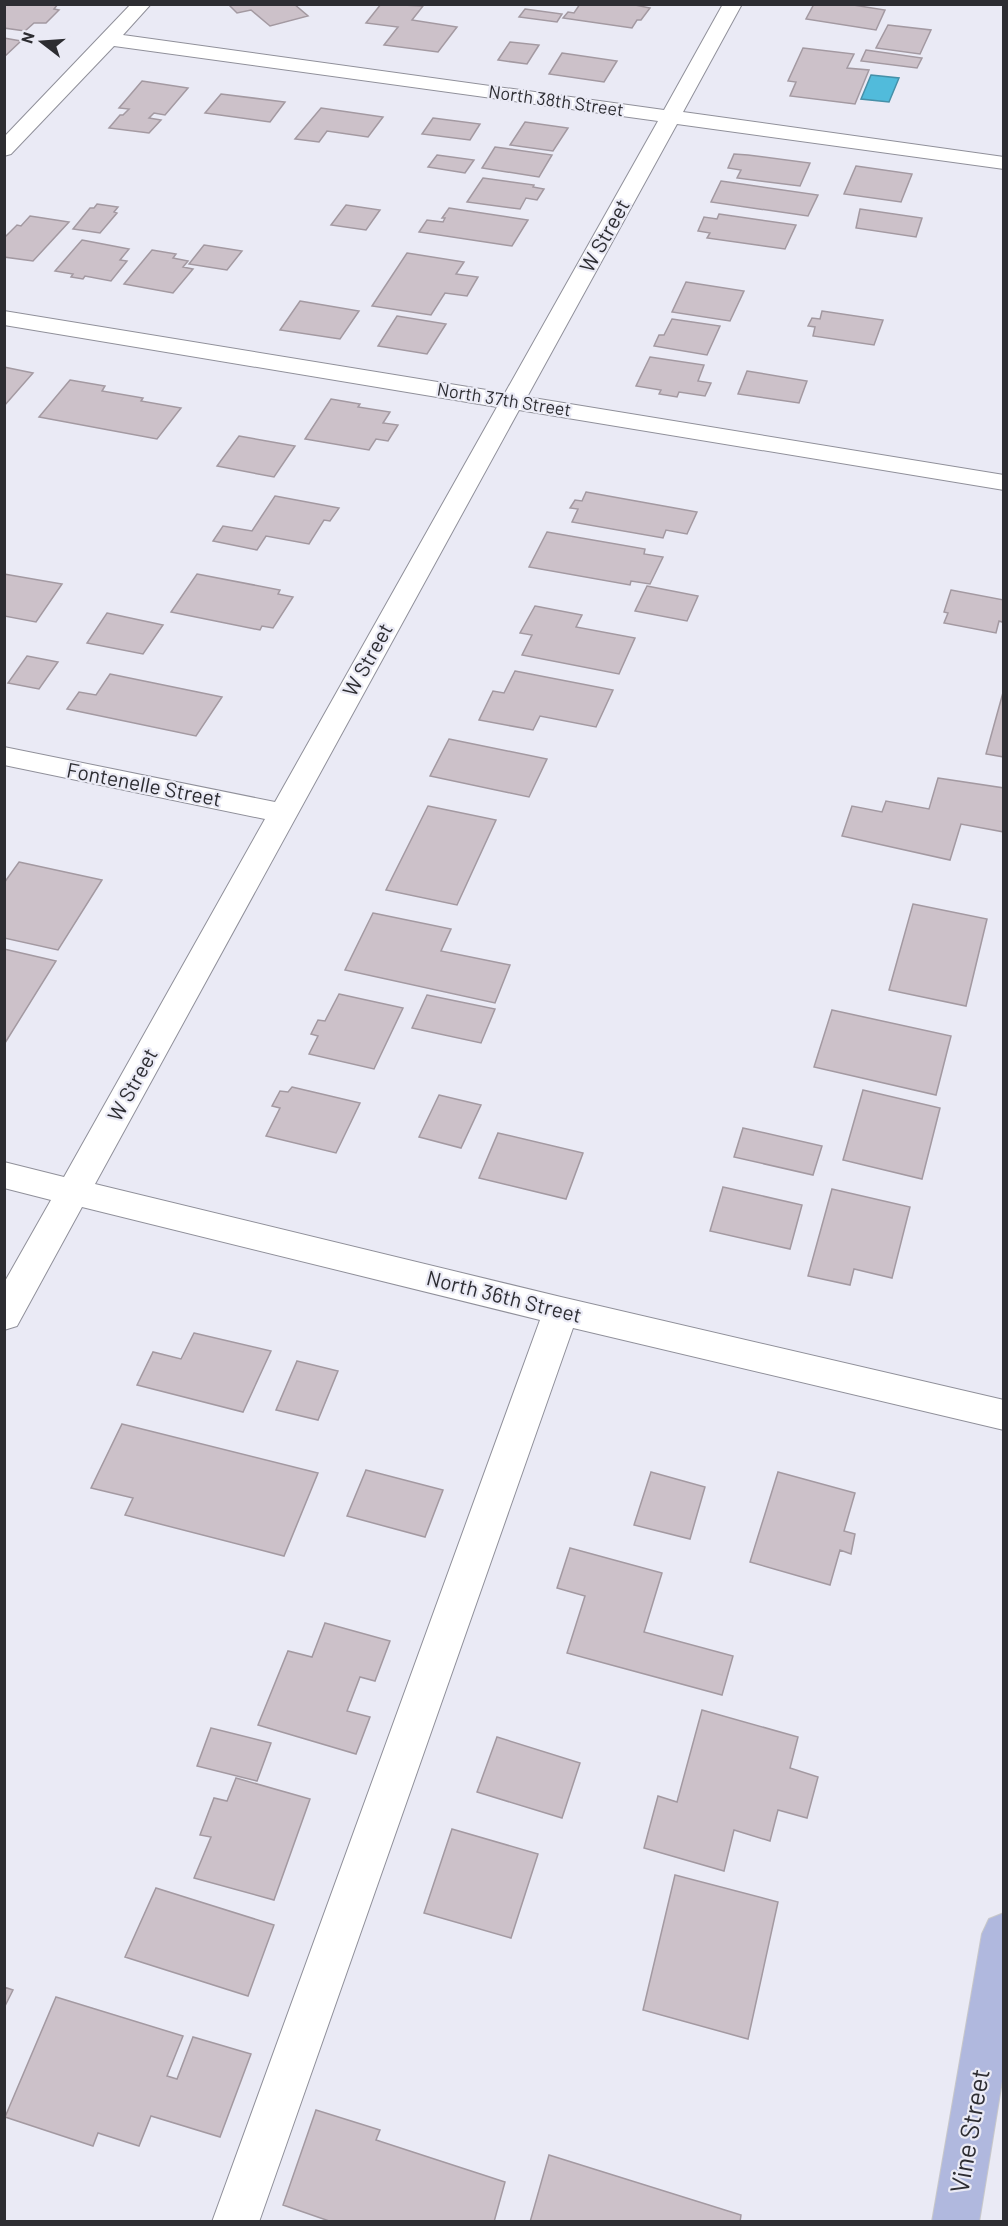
<svg xmlns="http://www.w3.org/2000/svg" width="1008" height="2226" font-family="Barlow,sans-serif">
	<rect width="100%" height="100%" fill="#eaeaf5"/>
	<path fill="#51bbdb" stroke="#4690a8" stroke-width="1.5" d="M871,75L899,78L889,102L861,99Z"/>
	<path fill="#ccc1c9" stroke="#a399a1" stroke-width="1.5" d="M4,4H58L54,9L59,10L46,23H34L25,31L4,28Z
		M228,4H294L308,16L270,26L251,10L237,13Z
		M381,4L423,6L412,20L457,27L438,52L384,45L398,27L366,23Z
		M580,4H630L650,8L641,20H637L632,28L563,18L568,12L574,13Z
		M814,4H847L885,10L876,30L806,19Z
		M525,9L562,14L557,22L519,17Z
		M888,25L931,30L920,54L876,48Z
		M4,38L21,41L4,57Z
		M510,42L539,45L527,64L498,60Z
		M803,48L854,54L847,68L869,70L855,104L790,96L796,82L788,81Z
		M866,50L922,58L917,68L861,61Z
		M562,53L617,61L604,82L549,74Z
		M142,81L188,88L165,115L154,113L149,118L161,120L149,133L109,128L120,115H123L129,109L119,108Z
		M221,94L285,102L270,122L205,113Z
		M321,108L383,117L368,137L327,131L319,142L295,139Z
		M433,118L480,124L470,140L422,134Z
		M525,122L568,128L553,151L510,145Z
		M495,147L552,155L539,177L482,168Z
		M734,154L748,155L810,163L800,186L737,178L741,170L728,168Z
		M437,155L474,160L465,173L428,167Z
		M856,166L912,174L901,202L844,194Z
		M483,178L534,185L533,187L544,189L537,200L526,198L520,209L467,202Z
		M721,181L818,195L808,216L711,202Z
		M97,204L118,207L114,212L117,213L100,233L73,229L90,208H94Z
		M346,205L380,210L366,230L331,225Z
		M449,208L528,220L512,246L419,232L427,220L443,222L445,218H442Z
		M860,209L922,218L916,237L856,228Z
		M719,214L796,225L785,249L707,238L710,233L698,231L704,217L717,219Z
		M30,216L69,222L33,261L4,257V238L17,225L21,226Z
		M82,240L129,249L120,260L127,261L111,281L85,276L83,279L71,277L73,274L55,271Z
		M204,245L242,251L227,270L189,264Z
		M152,250L176,254L173,258L188,261L183,267L193,269L173,293L124,284Z
		M407,253L464,262L456,274L478,277L467,296L445,293L431,315L372,306Z
		M686,282L744,291L730,321L672,312Z
		M300,301L359,311L340,339L280,330Z
		M822,311L883,320L874,345L813,336L815,327L808,326L812,318L820,319Z
		M397,316L446,324L427,354L378,346Z
		M672,319L720,326L707,355L654,346L659,335H664Z
		M650,357L704,365L698,381L711,383L705,396L679,392L677,397L659,394L661,390L636,386Z
		M4,367L33,373L4,406Z
		M747,371L807,381L799,403L738,394Z
		M70,380L105,386L102,391L143,398L141,401L181,408L157,439L39,417Z
		M331,399L360,404L358,407L390,412L383,423L398,425L388,441L376,439L369,450L305,439Z
		M239,436L295,446L274,477L217,466Z
		M586,492L697,512L687,534L666,530L663,538L572,522L578,509L570,508L575,500L582,501Z
		M275,496L339,508L330,521L324,520L309,544L266,536L257,550L213,541L223,526L252,531Z
		M547,532L645,549L644,554L663,557L650,584L631,581L630,585L529,567Z
		M4,574L62,584L36,622L4,616Z
		M197,574L280,590L278,594L293,597L273,628L262,626L260,630L171,612Z
		M647,586L698,596L687,621L635,611Z
		M951,590L1004,600V618L1002,622L999,621L996,633L944,623L948,613L944,612Z
		M535,606L582,615L576,627L635,638L619,674L522,655L532,635L520,633Z
		M107,613L163,625L143,654L87,643Z
		M27,656L58,662L39,689L8,683Z
		M515,671L613,690L596,727L540,716L533,730L479,720L493,691L504,693Z
		M110,674L222,697L196,736L67,709L79,692L96,695Z
		M1004,689V757L986,754Z
		M449,739L547,759L529,797L430,776Z
		M938,778L1004,788V832L961,824L950,860L842,836L852,806L882,812L886,801L929,809Z
		M428,806L496,820L457,905L386,890Z
		M19,862L102,880L58,950L4,938V883Z
		M913,904L987,919L966,1006L889,990Z
		M373,913L451,929L441,951L510,965L495,1003L345,970Z
		M4,949L56,961L5,1043H4Z
		M339,994L403,1008L374,1069L309,1054L318,1036L311,1034L318,1020L325,1021Z
		M427,995L495,1009L481,1043L412,1028Z
		M832,1010L951,1036L936,1095L814,1067Z
		M292,1087L360,1103L336,1153L266,1136L280,1108L272,1106L280,1091L288,1092Z
		M863,1090L940,1108L922,1179L843,1160Z
		M439,1095L481,1105L461,1148L419,1137Z
		M743,1128L822,1146L813,1175L734,1157Z
		M498,1133L583,1153L566,1199L479,1178Z
		M723,1187L802,1205L790,1249L710,1231Z
		M832,1189L910,1207L892,1278L854,1269L850,1285L808,1276Z
		M194,1333L271,1351L243,1412L137,1385L153,1352L181,1359Z
		M297,1361L338,1371L318,1420L276,1410Z
		M122,1424L318,1473L284,1556L125,1515L133,1498L91,1488Z
		M366,1470L443,1490L425,1537L347,1516Z
		M651,1472L705,1487L690,1539L634,1525Z
		M778,1472L855,1493L844,1531L855,1534L851,1554L840,1550L830,1585L750,1562Z
		M570,1548L662,1573L644,1632L733,1656L722,1695L567,1653L585,1596L557,1588Z
		M325,1623L390,1641L375,1681L360,1677L347,1711L370,1717L356,1754L258,1725L288,1651L312,1657Z
		M702,1710L798,1737L790,1768L818,1777L807,1818L778,1810L770,1841L734,1830L724,1871L644,1848L658,1796L677,1802Z
		M211,1728L271,1743L257,1781L197,1766Z
		M497,1737L580,1763L562,1818L477,1792Z
		M236,1778L310,1799L274,1900L194,1878L211,1837L200,1835L214,1798L227,1801Z
		M452,1829L538,1854L511,1938L424,1913Z
		M675,1875L778,1902L748,2039L643,2010Z
		M156,1888L274,1925L248,1996L125,1957Z
		M4,1987L13,1990L4,2008Z
		M56,1997L183,2036L167,2076L177,2079L193,2037L251,2054L220,2137L151,2116L139,2146L98,2133L93,2146L5,2117Z
		M316,2110L380,2130L376,2140L505,2182L494,2222H332L283,2205Z
		M549,2155L741,2215L740,2222H530Z"/>
	<g fill="none" stroke-linecap="round" stroke-linejoin="round">
		<g stroke="#90909a" stroke-width="2">
			<path id="minor" d="M131,4H151L123,35L664,110L723,4H742L683,112L1004,157V169L677,124L527,397L1004,475V490L519,410L95,1184L561,1297L1004,1400V1430L573,1328L259,2222H212L540,1320L82,1207L17,1326L4,1330V1283L51,1200L4,1188V1162L64,1177L265,819L4,765V747L275,802L497,407L4,325V311L505,393L658,121L114,46L11,154L4,156V137Z"/>
		</g>
		<g stroke="#c8c8ca" stroke-width="2">
			<path id="major" d="M1004,1913V2069L979,2222H932L982,1934L989,1919Z"/>
		</g>
		<use href="#minor" fill="#fff" fill-rule="evenodd"/>
		<use href="#major" fill="#b0b8de" fill-rule="evenodd"/>
	</g>
	<g text-anchor="middle" stroke-width="4.5" stroke-linejoin="round" paint-order="stroke">
		<g font-size="18" fill="#2d2d32" stroke="#eaeaf5">
			<text transform="translate(556 101) rotate(8)" y="6">North 38th Street</text>
			<text transform="translate(504 400) rotate(9)" y="6">North 37th Street</text>
		</g>
		<g font-size="21" fill="#2d2d32" stroke="#eaeaf5">
			<text transform="translate(605 236) rotate(-61)" y="7">W Street</text>
			<text transform="translate(368 660) rotate(-61)" y="7">W Street</text>
			<text transform="translate(144 785) rotate(11)" y="7">Fontenelle Street</text>
			<text transform="translate(133 1085) rotate(-61)" y="7">W Street</text>
			<text transform="translate(504 1297) rotate(14)" y="7">North 36th Street</text>
		</g>
		<g font-size="26" fill="#2d2d32" stroke="#eaeaf5">
			<text transform="translate(970 2131) rotate(-80)" y="9">Vine Street</text>
		</g>
	</g>
	<rect width="1008" height="2226" fill="none" stroke="#2d2d32" stroke-width="12"/>
	<g transform="translate(42 42) rotate(287)" stroke="#eaeaf5" stroke-width="4.5" paint-order="stroke">
	<path d="M0-4.5L10 22L0 15L-10 22Z" fill="#2d2d32"/>
	<text y="-9" font-size="16" font-weight="bold" text-anchor="middle" fill="#2d2d32">N</text>
	</g>
</svg>
